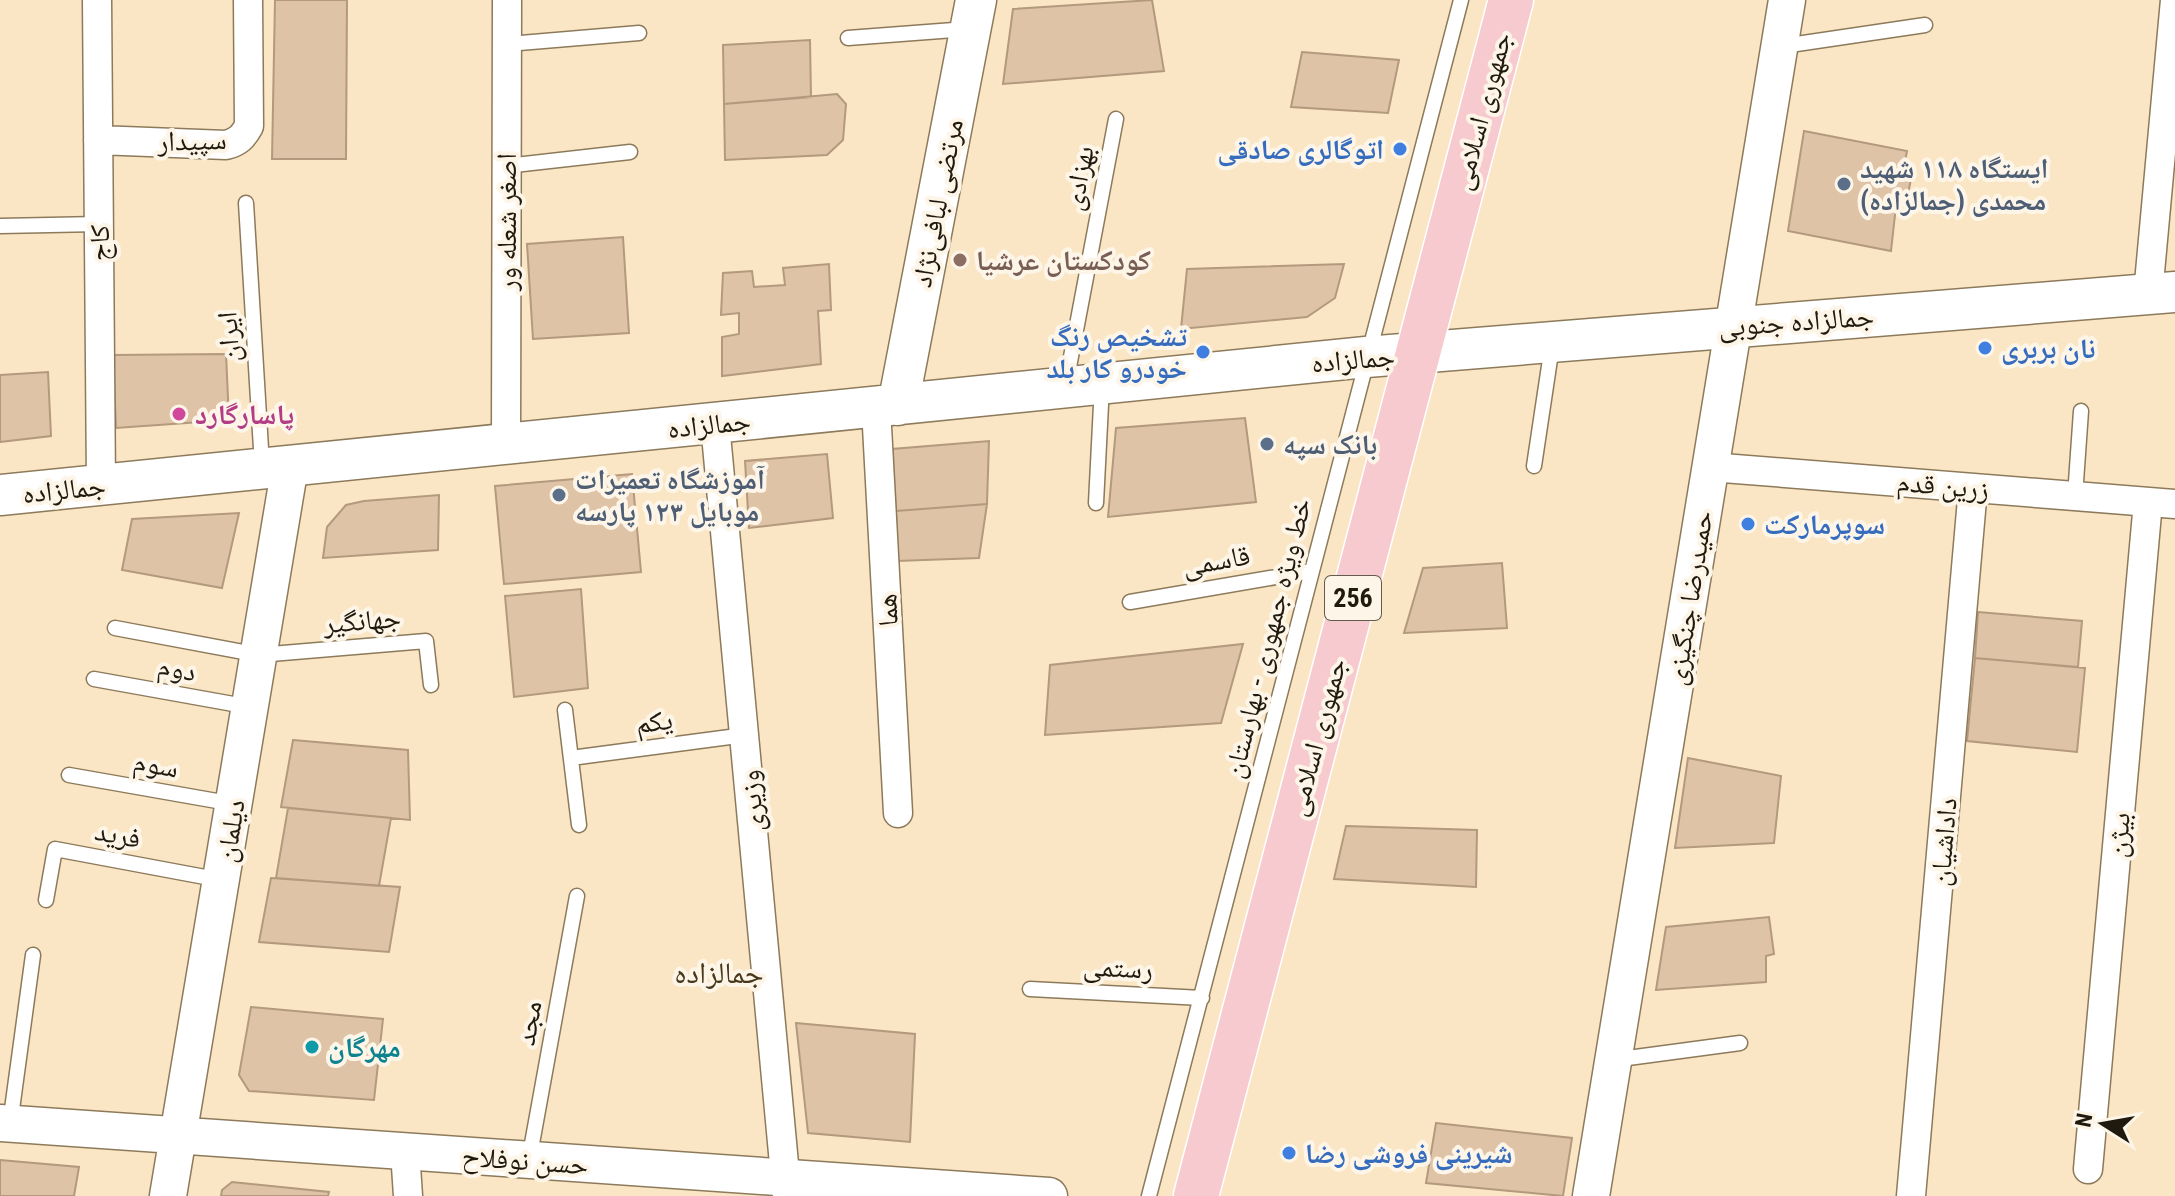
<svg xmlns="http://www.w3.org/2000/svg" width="2175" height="1196" font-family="'Roboto Condensed','Noto Naskh Arabic',sans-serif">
	<rect width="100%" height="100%" fill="#fae6c4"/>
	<path fill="#dfc3a7" stroke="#b3997d" stroke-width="2" d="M275,0H347L346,159H272Z
		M1152,0L1164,71L1003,84L1013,9Z
		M810,40L811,97L724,104L723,45Z
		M1302,52L1399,60L1388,113L1291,107Z
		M837,94L846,104L843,140L827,155L725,160L724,104Z
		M1804,131L1907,151L1903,172L1912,174L1907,199L1897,197L1891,251L1788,231Z
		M623,237L629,333L533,339L527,244Z
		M829,264L831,310L818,311L821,364L722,376V337L739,334V313L721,315L723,273L752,271L754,287L785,285L783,268Z
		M1344,264L1335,298L1307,317L1181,329L1187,269Z
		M226,354L229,420L116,428L113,355Z
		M48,372L51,436L0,442V375Z
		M1245,418L1256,502L1108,517L1116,428Z
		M989,441L987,504L896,511L892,449Z
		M827,454L833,518L749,528L745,461Z
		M632,474L641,572L504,584L495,486Z
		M439,495L438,550L323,558L327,527L346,505L364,501Z
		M987,504L979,558L897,561L896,511Z
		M239,513L222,588L122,570L132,519Z
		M1502,563L1507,628L1404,633L1423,568Z
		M581,589L588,688L514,697L505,596Z
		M1978,612L2082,621L2078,667L1975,658Z
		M1243,644L1221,723L1045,735L1050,665Z
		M1975,658L2085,668L2077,752L1967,741Z
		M293,740L408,750L410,820L281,807Z
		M1688,758L1781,776L1774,843L1675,848Z
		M288,808L391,818L379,886L276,878Z
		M1346,826L1477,830L1476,887L1334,879Z
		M271,878L400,887L389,952L259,942Z
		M1769,917L1774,954L1766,956V982L1656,990L1666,927Z
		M251,1007L383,1019L374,1100L249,1091L239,1075Z
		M796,1023L915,1034L910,1142L808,1133Z
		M1436,1123L1572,1138L1563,1196L1426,1183Z
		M0,1160L79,1167L74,1196H0Z
		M232,1182L329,1192L328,1196H221L222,1190Z"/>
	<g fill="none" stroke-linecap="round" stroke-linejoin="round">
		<g stroke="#8c7a5b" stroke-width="17">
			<path id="service" d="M848,38L967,29
				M507,44L639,33
				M1783,46L1925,25
				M506,166L630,152
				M246,203L262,465
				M0,226L99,224
				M1066,383L1116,119
				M1534,466L1552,346
				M2075,496L2081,411
				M1096,503L1102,385
				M1130,602L1311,571
				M115,628L259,655L426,641L431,685
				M94,679L250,707
				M565,710L579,825
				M571,758L745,735
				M69,775L234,804
				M46,900L55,849L221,880
				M1030,989L1202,998
				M1613,1060L1740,1043
				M10,1124L33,955
				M529,1160L577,896
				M1149,1196L1461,0"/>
		</g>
		<g stroke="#8c7a5b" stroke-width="31">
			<path id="minor" d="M97,0L101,485
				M98,140L226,145C238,142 243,137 249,126L248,0
				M2148,294L2175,0
				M876,408L898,813
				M715,424L787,1196
				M506,444L507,0
				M1710,467L2175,504
				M405,1151L408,1196
				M2088,1169L2148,502
				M1911,1196L1973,488"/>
		</g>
		<g stroke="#8c7a5b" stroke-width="39">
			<path id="tertiary" d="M0,1123L1049,1196
				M168,1196L290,466
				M1591,1196L1787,0"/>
		</g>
		<g stroke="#8c7a5b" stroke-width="43">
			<path id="secondary" d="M898,405L976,0
				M0,495L1366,357L2175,292"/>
		</g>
		<g stroke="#fff" stroke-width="47">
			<path id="primary" d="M1196,1196L1511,0"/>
		</g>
		<use href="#service" stroke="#fff" stroke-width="14"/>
		<use href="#minor" stroke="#fff" stroke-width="28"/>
		<use href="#tertiary" stroke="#fff" stroke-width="36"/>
		<use href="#secondary" stroke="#fff" stroke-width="40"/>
		<use href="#primary" stroke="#f7cad0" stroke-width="44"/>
	</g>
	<g fill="#3f7fe0" stroke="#fdf5e7" stroke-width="3">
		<circle cx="1400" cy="149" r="8"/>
		<circle cx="1985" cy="348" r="8"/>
		<circle cx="1203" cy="352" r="8"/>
		<circle cx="1748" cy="524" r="8"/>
		<circle cx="1289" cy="1153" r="8"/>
	</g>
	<g fill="#5c6f8a" stroke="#fdf5e7" stroke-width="3">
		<circle cx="1844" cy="184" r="8"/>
		<circle cx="1267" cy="444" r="8"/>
		<circle cx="559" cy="495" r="8"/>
	</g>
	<circle fill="#8d6e63" stroke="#fdf5e7" stroke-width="3" cx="960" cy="260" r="8"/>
	<circle fill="#d1479c" stroke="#fdf5e7" stroke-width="3" cx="179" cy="414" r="8"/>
	<circle fill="#0f9aa8" stroke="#fdf5e7" stroke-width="3" cx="312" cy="1047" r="8"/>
	<g text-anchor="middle" stroke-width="8" stroke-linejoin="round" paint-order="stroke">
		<rect fill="#fdf5e7" stroke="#625b4e" stroke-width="2" x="1325" y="576" width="56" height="44" rx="6"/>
		<g font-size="26" font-weight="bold" fill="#20190d">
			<text x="1353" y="607">256</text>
		</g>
		<g font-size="28" fill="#20190d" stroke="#fdf5e7">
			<text transform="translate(1481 111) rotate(-75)" y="10">جمهوری اسلامی</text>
			<text transform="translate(192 140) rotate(-2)" y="10">سپیدار</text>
			<text transform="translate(1078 178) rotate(-79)" y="10">بهزادی</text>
			<text transform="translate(937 203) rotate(-79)" y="10">مرتضی لبافی‌نژاد</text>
			<text transform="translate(506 222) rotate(-90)" y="10">اصغر شعله ور</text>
			<text transform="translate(99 243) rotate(-90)" y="10">کاج</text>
			<text transform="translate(1796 321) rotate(-4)" y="10">جمالزاده جنوبی</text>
			<text transform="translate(228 337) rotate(-94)" y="10">ایران</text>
			<text transform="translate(1353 359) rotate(-5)" y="10">جمالزاده</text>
			<text transform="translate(709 424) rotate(-6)" y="10">جمالزاده</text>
			<text transform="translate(1943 485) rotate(5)" y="10">زرین قدم</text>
			<text transform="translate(64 489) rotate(-6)" y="10">جمالزاده</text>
			<text transform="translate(1216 560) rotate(-10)" y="10">قاسمی</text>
			<text transform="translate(1689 598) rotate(-81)" y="10">حمیدرضا چنگیزی</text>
			<text transform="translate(887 610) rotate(-93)" y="10">هما</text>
			<text transform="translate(362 620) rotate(-5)" y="10">جهانگیر</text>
			<text transform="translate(1267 638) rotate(-76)" y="10">خط ویژه جمهوری - بهارستان</text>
			<text transform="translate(177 668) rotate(10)" y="10">دوم</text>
			<text transform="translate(654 721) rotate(-8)" y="10">یکم</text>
			<text transform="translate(1316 737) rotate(-75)" y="10">جمهوری اسلامی</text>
			<text transform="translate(156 764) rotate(10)" y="10">سوم</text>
			<text transform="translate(751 801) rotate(-95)" y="10">وزیری</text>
			<text transform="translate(230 831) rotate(-81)" y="10">دیلمان</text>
			<text transform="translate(118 834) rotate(11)" y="10">فرید</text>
			<text transform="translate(2118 835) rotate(-85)" y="10">بیژن</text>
			<text transform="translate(1943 842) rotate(-85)" y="10">داداشیان</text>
			<text transform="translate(1118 967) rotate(3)" y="10">رستمی</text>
			<text transform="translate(528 1023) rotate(-80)" y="10">مجد</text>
			<text transform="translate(525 1160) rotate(4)" y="10">حسن نوفلاح</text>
		</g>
		<g font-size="28" font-weight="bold" fill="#366cbe" stroke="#fdf5e7" text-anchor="start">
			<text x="1384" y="159" text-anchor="end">اتوگالری صادقی</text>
			<text x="1187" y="346" text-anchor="end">تشخیص رنگ<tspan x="1187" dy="32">خودرو کار بلد</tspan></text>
			<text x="2001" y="358">نان بربری</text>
			<text x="1764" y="534">سوپرمارکت</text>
			<text x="1305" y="1163">شیرینی فروشی رضا</text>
		</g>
		<g font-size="28" font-weight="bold" fill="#4e5e75" stroke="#fdf5e7" text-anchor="start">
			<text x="1860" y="178">ایستگاه ۱۱۸ شهید<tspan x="1860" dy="32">محمدی (جمالزاده)</tspan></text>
			<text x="1283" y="454">بانک سپه</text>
			<text x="575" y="489">آموزشگاه تعمیرات<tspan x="575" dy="32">موبایل ۱۲۳ پارسه</tspan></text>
		</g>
		<g font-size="28" font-weight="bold" fill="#785e54" stroke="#fdf5e7" text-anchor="start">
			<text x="976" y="270">کودکستان عرشیا</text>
		</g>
		<g font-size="28" font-weight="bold" fill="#b23c85" stroke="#fdf5e7" text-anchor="start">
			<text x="195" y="424">پاسارگارد</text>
		</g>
		<g font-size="28" font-weight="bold" fill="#0d838f" stroke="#fdf5e7" text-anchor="start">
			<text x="328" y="1057">مهرگان</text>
		</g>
		<g font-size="30" fill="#48381b" stroke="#fdf5e7">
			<text x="719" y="983">جمالزاده</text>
		</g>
	</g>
	<g transform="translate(2103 1124) rotate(281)" stroke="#fdf5e7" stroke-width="6" paint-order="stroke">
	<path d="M0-6L14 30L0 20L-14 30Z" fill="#20190d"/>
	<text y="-12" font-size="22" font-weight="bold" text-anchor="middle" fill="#20190d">N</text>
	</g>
</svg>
